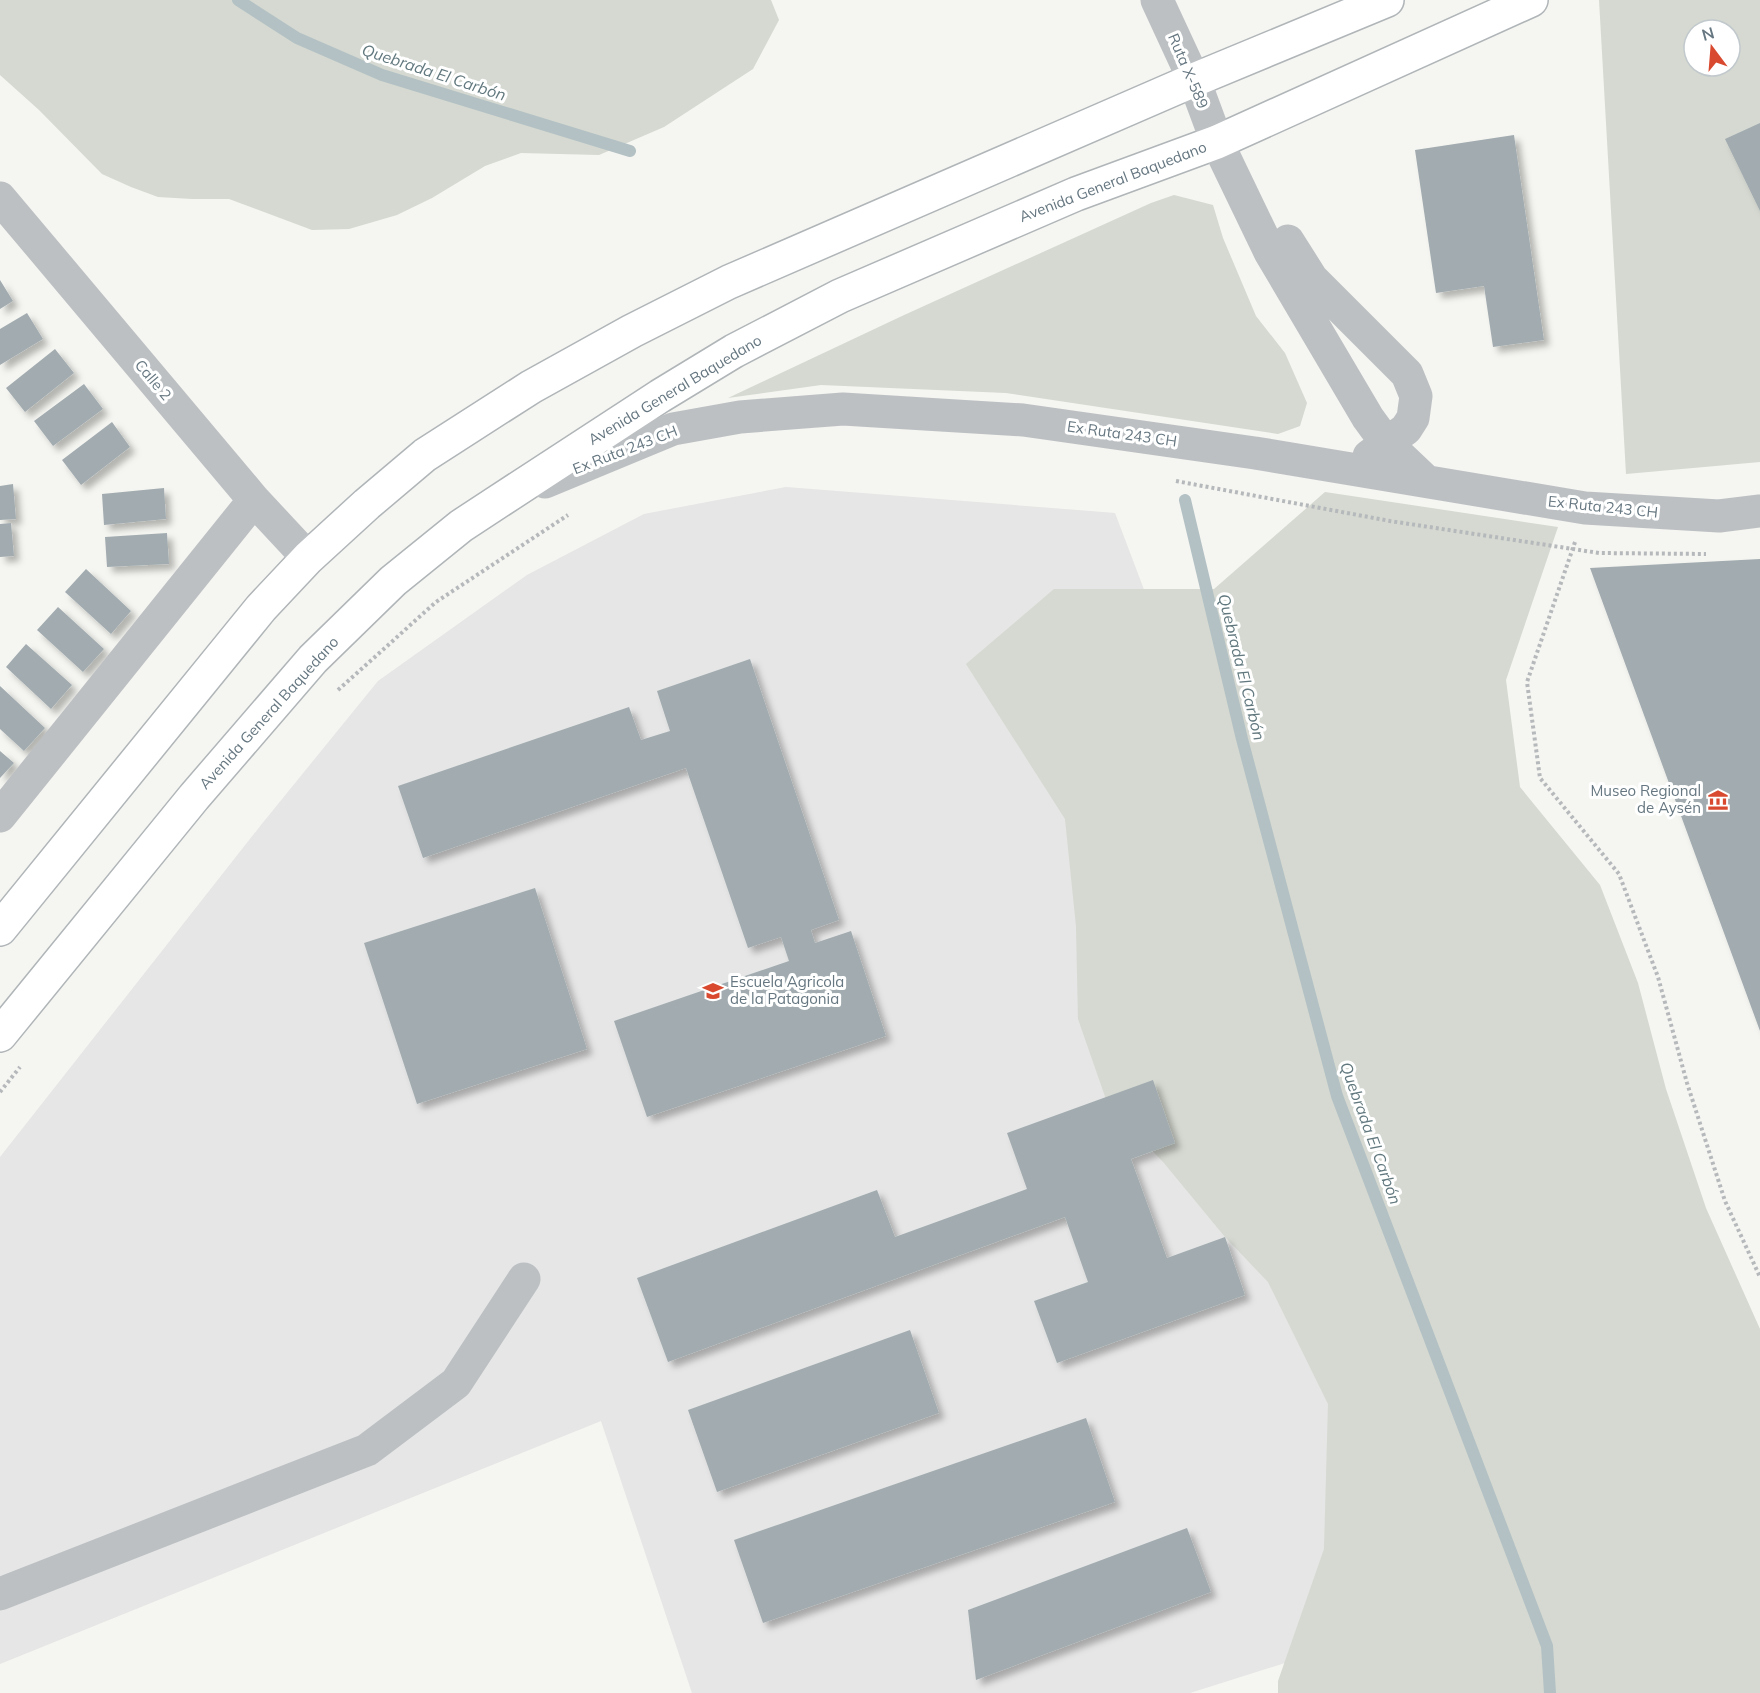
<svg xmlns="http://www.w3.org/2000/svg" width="1760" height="1693" font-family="Mulish,sans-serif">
	<defs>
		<filter id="shadow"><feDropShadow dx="5.5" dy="5.5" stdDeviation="3" flood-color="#0004"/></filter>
	</defs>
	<rect width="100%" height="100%" fill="#f5f5f1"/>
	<path fill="#e5e6e5" d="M786,487L1115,513L1522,1588L1190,1693H692L601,1421L0,1664V1157L261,825L378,681L527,575L644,514Z"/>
	<path fill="#d5d9d1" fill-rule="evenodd" d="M0,0H771L779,20L753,69L664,127L599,155L521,153L485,166L432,198L397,215L349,229L312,230L229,199H192L158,197L131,187L102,174L39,110L0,75Z
		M1599,0H1760V462L1626,474ZM1694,30H1730V66H1694Z
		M1174,195L1213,205L1223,238L1256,316L1285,353L1307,403L1300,426L1278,434L1006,393L821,385L728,398L902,316L1151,203Z
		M1325,492L1558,527L1506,680L1520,787L1600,885L1638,983L1666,1089L1706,1208L1760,1329V1693H1278V1681L1324,1549L1328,1404L1268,1282L1225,1237L1164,1163L1108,1105L1078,1019L1076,926L1065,819L966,664L1054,589H1214Z"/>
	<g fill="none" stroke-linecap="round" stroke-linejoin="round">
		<path stroke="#b3c1c4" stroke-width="12" d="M238,0L297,38L382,75L630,151
			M1185,500L1242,739L1337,1096L1547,1646L1550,1693"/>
	</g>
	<path fill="#a2acb0" filter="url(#shadow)" d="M1760,123V211L1725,139Z
		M1514,135L1544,340L1493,347L1484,286L1436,293L1415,150Z
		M0,280L13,301L0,309Z
		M27,313L43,339L0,365V329Z
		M55,349L74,373L25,412L6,388Z
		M84,384L103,409L53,446L34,421Z
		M112,422L130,447L81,485L62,460Z
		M13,484L16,519L0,520V486Z
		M164,488L166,519L104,525L102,494Z
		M11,523L14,556L0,557V524Z
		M167,533L169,564L107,567L105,537Z
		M1760,559V1031L1590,568Z
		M86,569L131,611L111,634L65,592Z
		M58,607L104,649L83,672L37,630Z
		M26,644L72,685L51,709L6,667Z
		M750,659L839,920L811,930L815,943L851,931L886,1036L647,1117L614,1021L789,961L781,937L748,948L686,768L423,858L398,786L629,707L641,740L670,731L657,691Z
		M0,686L45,728L24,751L0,729Z
		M0,751L14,763L0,778Z
		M535,888L587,1049L417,1104L364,943Z
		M1153,1080L1175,1143L1131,1159L1167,1258L1225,1237L1245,1295L1057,1363L1034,1301L1088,1282L1065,1217L668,1362L637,1278L877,1190L895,1237L1027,1189L1007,1133Z
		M910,1330L939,1413L717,1492L688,1410Z
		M1086,1418L1115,1502L763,1623L734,1540Z
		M1187,1528L1211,1592L976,1680L968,1610Z"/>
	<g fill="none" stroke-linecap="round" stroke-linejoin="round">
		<g stroke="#b0b5b8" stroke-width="36">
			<path id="major" d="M0,929L261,608L308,558L367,504L425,455L531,387L632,331L729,282L1194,80L1387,0
				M0,1035L194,797L313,659L393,581L461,526L496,503L660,396L734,351L840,296L1076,194L1217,142L1531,0"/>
		</g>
		<path stroke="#b6b9bb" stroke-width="4" stroke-dasharray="3 3" stroke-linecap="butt" d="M1176,481L1390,521L1599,553L1706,554
			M1575,542L1527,682L1540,778L1619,874L1658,977L1687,1083L1725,1201L1760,1277
			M338,690L436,602L568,515
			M0,1092L20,1067"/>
		<path stroke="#bcc0c3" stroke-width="33" d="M1157,0L1194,80L1217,142L1270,252L1368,418L1387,444L1426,481
			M0,198L254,500L308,558
			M1288,241L1312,279L1407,374L1416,396L1413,418L1406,429L1369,456
			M545,482L673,429L740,417L843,409L1023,420L1255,453L1585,508L1719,516L1760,511
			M0,816L254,500
			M0,1594L367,1450L456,1383L524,1279"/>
		<use href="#major" stroke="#fff" stroke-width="33"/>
	</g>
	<defs>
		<g id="museum-bare" transform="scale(1.62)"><path d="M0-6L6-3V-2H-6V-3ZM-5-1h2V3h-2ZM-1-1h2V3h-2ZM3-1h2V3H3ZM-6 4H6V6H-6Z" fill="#d8492f" stroke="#fff" stroke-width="2.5" paint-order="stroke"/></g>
		<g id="school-bare" transform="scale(1.62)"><path d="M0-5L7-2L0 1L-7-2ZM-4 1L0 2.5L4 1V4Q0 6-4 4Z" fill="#d8492f" stroke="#fff" stroke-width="2.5" paint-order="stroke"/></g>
	</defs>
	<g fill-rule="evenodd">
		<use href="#museum-bare" x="1718" y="800"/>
		<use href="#school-bare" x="713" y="991"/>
	</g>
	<g text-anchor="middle" stroke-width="6" stroke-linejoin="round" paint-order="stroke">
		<g font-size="15" fill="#667781" stroke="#fff">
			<text transform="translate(1188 71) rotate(67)" y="5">Ruta X-589</text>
			<text transform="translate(1113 182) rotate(-21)" y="5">Avenida General Baquedano</text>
			<text transform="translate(153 380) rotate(50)" y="5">Calle 2</text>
			<text transform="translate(675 390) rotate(-31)" y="5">Avenida General Baquedano</text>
			<text transform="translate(1122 434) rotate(8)" y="5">Ex Ruta 243 CH</text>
			<text transform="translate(625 450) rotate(-21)" y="5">Ex Ruta 243 CH</text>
			<text transform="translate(1603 507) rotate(6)" y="5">Ex Ruta 243 CH</text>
			<text transform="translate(269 713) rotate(-48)" y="5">Avenida General Baquedano</text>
		</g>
		<g font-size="15" fill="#667781" stroke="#fff" text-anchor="end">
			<text x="1701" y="796">Museo Regional<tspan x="1701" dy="17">de Aysén</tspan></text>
			<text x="730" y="987" text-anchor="start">Escuela Agricola<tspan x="730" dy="17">de la Patagonia</tspan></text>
		</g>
		<g font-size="16" font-style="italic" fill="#61787e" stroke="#fff">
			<text transform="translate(434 72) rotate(18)" y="6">Quebrada El Carbón</text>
			<text transform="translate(1242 667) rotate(76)" y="6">Quebrada El Carbón</text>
			<text transform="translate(1371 1133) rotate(70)" y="6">Quebrada El Carbón</text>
		</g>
	</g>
	<g transform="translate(1712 48) rotate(344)"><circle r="28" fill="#ffffff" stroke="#c2c9cd" stroke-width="1.5"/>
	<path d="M0-4.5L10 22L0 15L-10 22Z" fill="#d8492f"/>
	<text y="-9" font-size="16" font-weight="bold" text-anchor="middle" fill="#667781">N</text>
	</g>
</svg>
